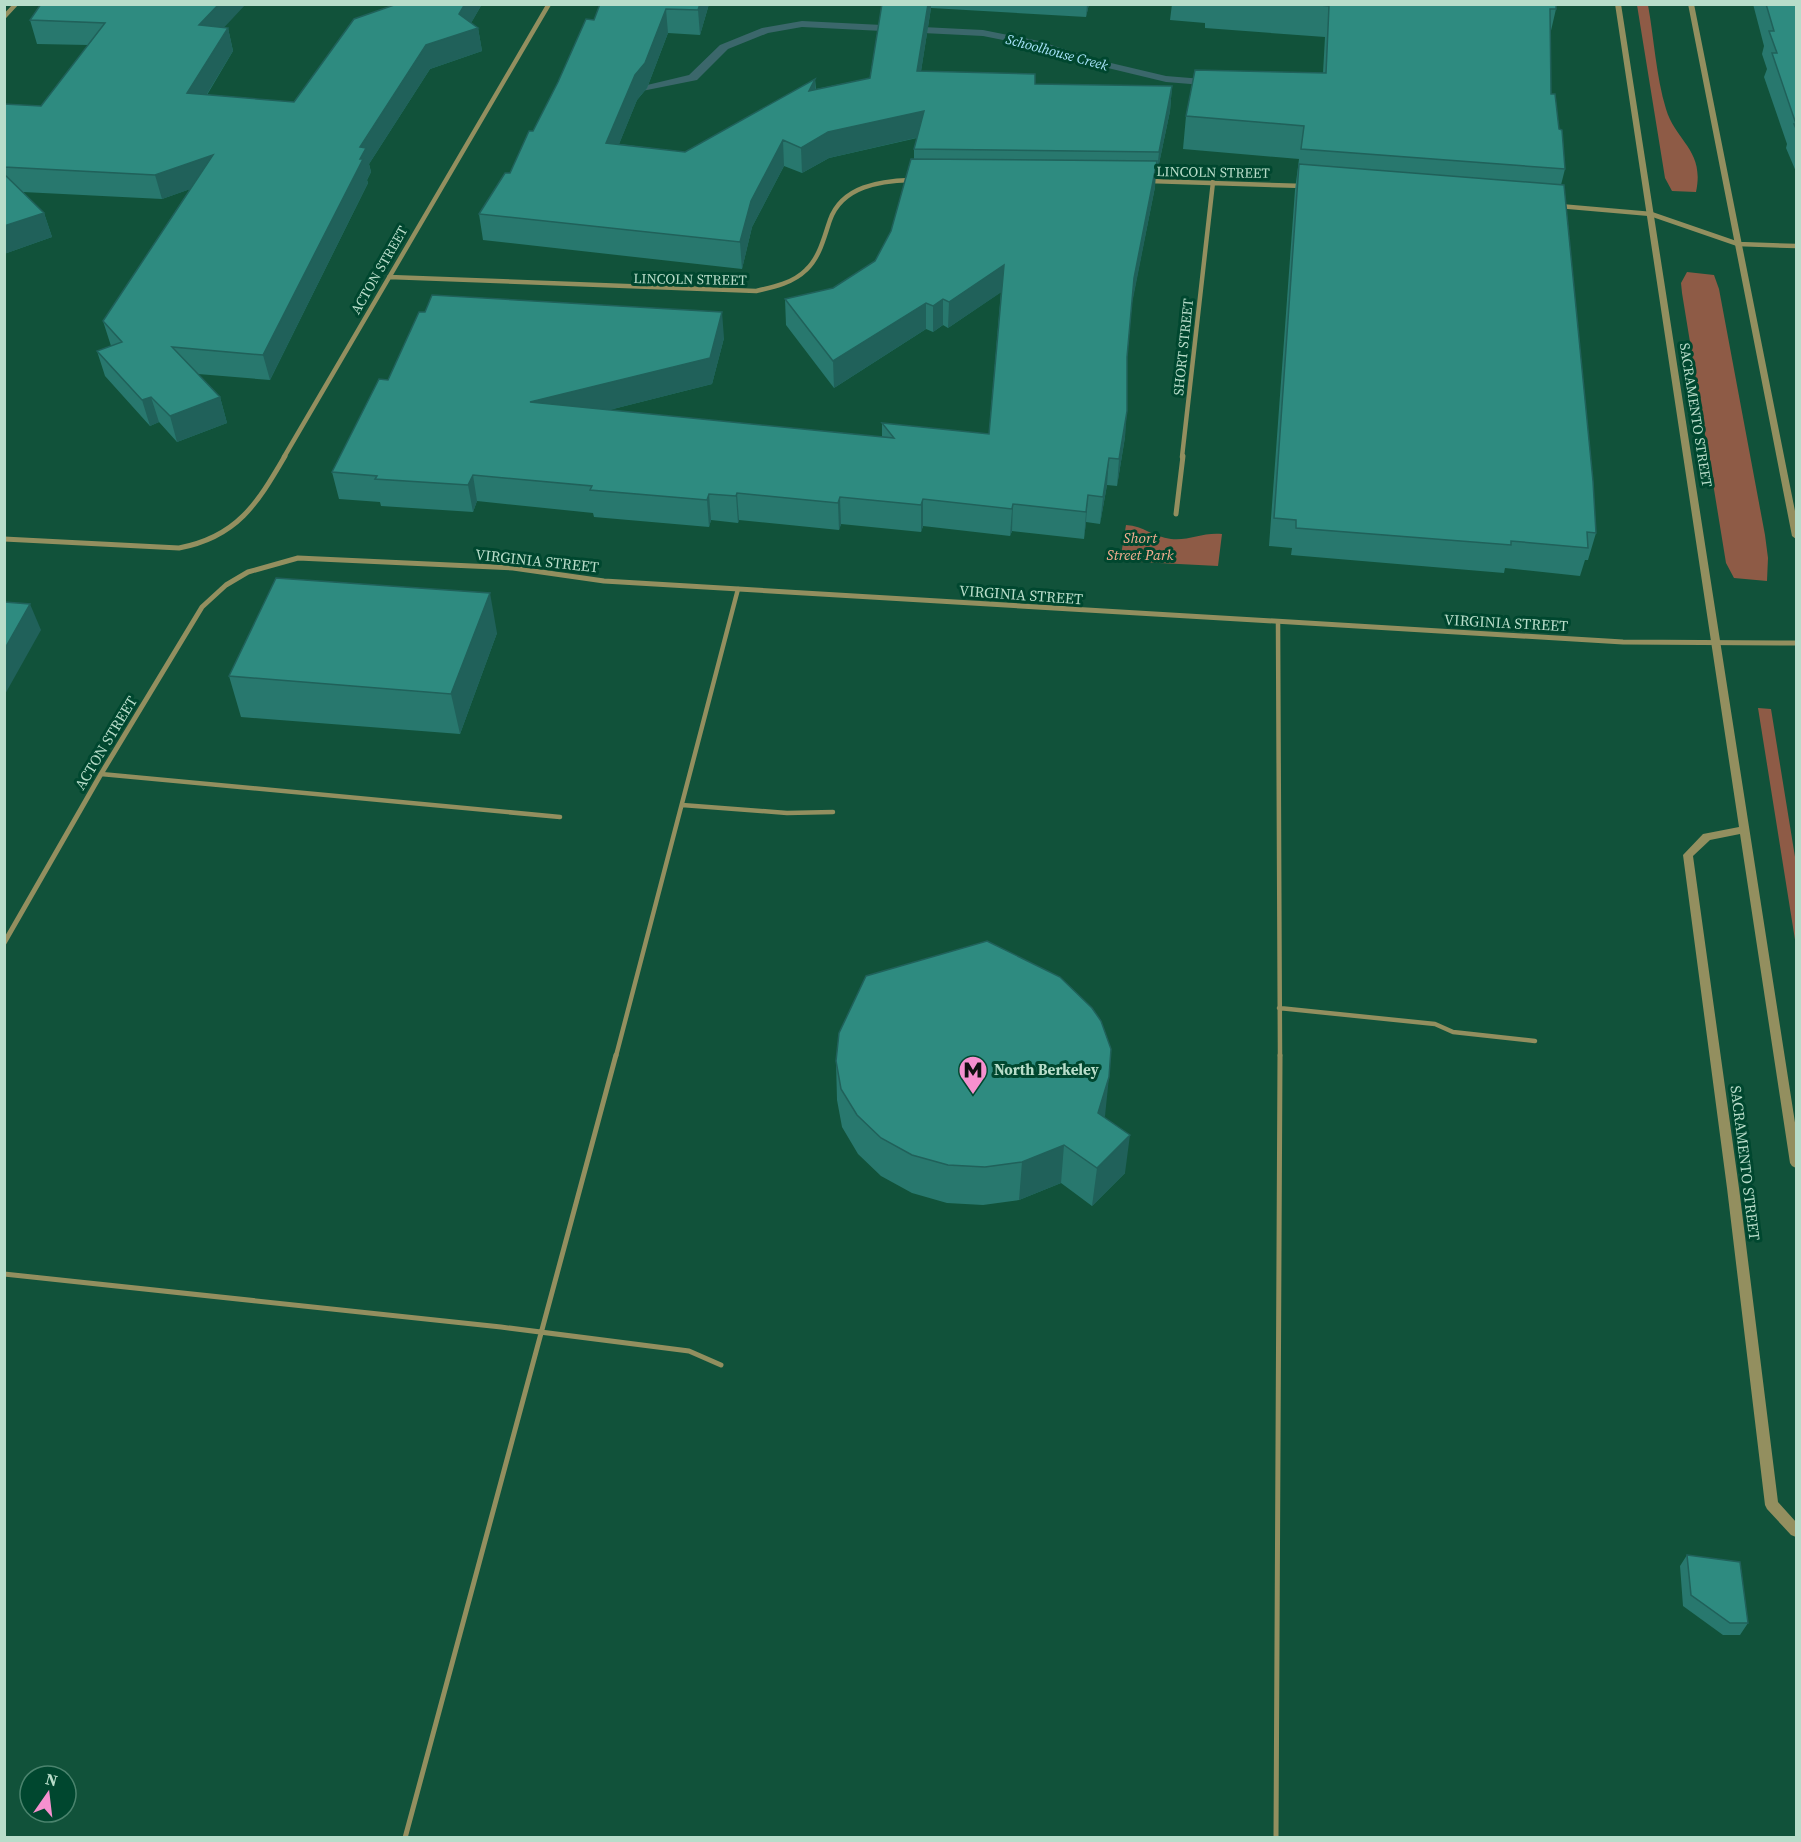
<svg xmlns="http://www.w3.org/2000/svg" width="1801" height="1842" font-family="'Source Serif 4',serif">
	<rect width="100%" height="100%" fill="#11523a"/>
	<path fill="#8e5b46" d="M1637,5H1648C1654,38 1656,76 1666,109C1676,142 1705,150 1696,192L1672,191L1665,178Z
		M1687,272L1714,275L1719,289L1765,535L1768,558L1767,581L1734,578L1726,563L1682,293L1681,283Z
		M1126,525C1144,526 1153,537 1171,539C1189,541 1203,532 1222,534L1218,566L1120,561Z
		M1758,708L1771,709L1796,863V946Z"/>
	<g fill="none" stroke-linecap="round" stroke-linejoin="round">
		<path fill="#3b676b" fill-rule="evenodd" d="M802,21L983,30L1039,41L1094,59L1166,76L1215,80L1220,83L1215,86L1166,82L1087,63L1033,46L983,36L802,27L768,33L728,49L697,80L627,94L622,91L689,75L720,45L762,28Z"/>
		<path stroke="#938f5f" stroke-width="4.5" d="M1278,622L1280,1056
			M101,774L560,817
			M682,805L787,813L833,812
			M1279,1008L1435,1024L1453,1032L1535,1041
			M616,1056L738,589"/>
		<path stroke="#938f5f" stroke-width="5" d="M4,1274L501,1327L689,1351L721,1365
			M405,1838L616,1055
			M1276,1838L1280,1055"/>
		<path stroke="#938f5f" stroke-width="4.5" d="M4,17L16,4
			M1149,181L1304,186
			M1559,206L1651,214L1738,244L1796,246
			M389,277L756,291C774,287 793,283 806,270C820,257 824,237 830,220C842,186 880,181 911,180
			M284,457L549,4
			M1182,457L1213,182"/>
		<path stroke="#938f5f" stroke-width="5" d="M1176,514L1183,456
			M4,539L179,548C237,537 257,504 285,456
			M4,943L101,774L202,607L226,585L248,572L298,558L513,568L604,581L1623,642L1796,643"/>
		<path fill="#938f5f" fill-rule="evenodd" d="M1615,4H1621L1796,1129V1168L1792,1166L1790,1163L1740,834L1710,840L1693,856L1739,1188L1778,1502L1796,1522V1537L1791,1535L1767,1509L1765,1505L1727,1188L1683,855L1703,834L1739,827Z
			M1688,4H1694L1796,516V539L1792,536Z"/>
	</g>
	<path fill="#28786e" d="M482,4L471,23L478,28L482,51L430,69L369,164L371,172L367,180L368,183L270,380L198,374L220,397L227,423L177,442L159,422L150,426L105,376L97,351L111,346L103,321L190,189L162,199L23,192L44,213L52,237L4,254V104L41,106L88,45L37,44L30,20L228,28L233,51L207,95L294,102Z
		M600,4H709L700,35L668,33L647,88L637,100L619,144L685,152L815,79L816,89L870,78L882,4H1089L1086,17L931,8L921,71L1035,84L1172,86L1170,111L1156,178H1155V187L1132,302L1127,357L1125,437L1117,486L1107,485L1100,524L1086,522L1084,539L1012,531L1010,536L923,526L921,532L841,524L839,530L739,520L738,523L711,520L709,527L594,517L593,513L477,501L473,512L381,506L380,502L339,499L332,472L388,380L724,338L712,384L609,410L882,437V423L989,434L1001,292L948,328L943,325L933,332L926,329L834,388L786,325L785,299L833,288L875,261L891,231L914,159V149L917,138L829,158L802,173L784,166L752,227L742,269L483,240L479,214L510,173L594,20Z
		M1172,4H1556V9L1550,35L1551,94L1559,129L1565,169L1561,185L1596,533L1588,560H1585L1580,576L1505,568L1504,573L1291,555L1292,548L1269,546L1295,190L1299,159L1183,149L1186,116L1323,73L1325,37L1205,28V23L1170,20Z
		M1753,4H1797V174L1786,148L1787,144L1764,77L1767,69L1762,54L1764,46Z
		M497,633L460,734L241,717L229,676Z
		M836,1061L1104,1117L1125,1173L1092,1206L1061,1183L1019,1200L983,1205L947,1203L912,1193L881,1176L858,1154L842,1127L837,1100Z
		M1687,1555L1748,1623L1740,1635H1723L1683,1606L1680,1566Z"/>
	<path fill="#20615a" d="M219,4H246L204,49L199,25Z
		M465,4H482L466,32L478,28L482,51L430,69L369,164L371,172L367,180L368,183L270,380L263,355L360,147L426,45L459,14Z
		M700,4H709L700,35L698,10Z
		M928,4H931V8L917,97V71Z
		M1087,4H1089L1086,17Z
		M666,9L668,33L647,88L637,100L609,169L606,143L635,75Z
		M228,28L233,51L193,117L187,93Z
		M815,79L816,104L809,91Z
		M1172,86L1170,111L1156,178L1159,152Z
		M924,111V136L829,158L802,173L801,148L828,132Z
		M783,140L784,166L752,227L742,269L740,242L751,201Z
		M213,155L219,179L162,199L155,175Z
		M1157,161L1155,187L1132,304L1134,278Z
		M44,213L52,237L4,254V226Z
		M1004,265L1003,291L948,328L949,302Z
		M943,299V325L933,332V306Z
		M926,303V329L834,388L833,361Z
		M722,312L724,338L712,384L534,429L530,402Z
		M151,397L159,422L150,426L142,400Z
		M220,397L227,423L177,442L170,416Z
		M1127,411L1125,437L1117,486L1119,459Z
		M1109,458L1107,485L1100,524L1103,497Z
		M473,475L477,501L473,512L468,485Z
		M737,493L739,520L738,523L736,496Z
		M709,494L711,520L709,527L707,500Z
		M1088,495L1086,522L1084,539L1086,512Z
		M840,497L841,524L839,530L838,503Z
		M923,499V526L921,532V505Z
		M1013,504L1012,531L1010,536L1012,509Z
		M490,593L497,633L460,734L451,694Z
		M30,604L41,630L4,696V650Z
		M1109,1077L1105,1116L1093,1151L1098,1113Z
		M1130,1135L1125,1173L1092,1206L1097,1168Z
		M1064,1145L1061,1183L1019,1200L1022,1162Z"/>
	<path fill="#2e8b80" stroke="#20615a" stroke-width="1.5" d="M41,4H219L199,25L228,28L187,93L294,102L354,19L397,4H465L459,14L478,28L426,45L360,147L366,148L360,159H363L263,355L172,347L220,397L170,416L151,397L142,400L97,351L122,342L103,321L213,155L155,175L4,167V104L41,106L105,23L30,20Z
		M600,4H700L698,10L666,9L645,63L635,75L606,143L685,152L815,79L809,91L870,78L882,4H928L917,71L1035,74V84L1172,86L1159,152L914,149L924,111L828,132L801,148L783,140L751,201L740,242L479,214L505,173H510L529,131H533L558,82L586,19L594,20Z
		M1311,4H1556V9H1550L1551,94H1555L1559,129L1562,130L1565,169L1301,149L1304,126L1186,116L1195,70L1326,73L1329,6Z
		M1766,4H1797V131L1794,124H1796L1772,53H1777L1769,31H1774Z
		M911,159L1157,161L1134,278L1127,357V411L1119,459L1109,458L1103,497L1088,495L1086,512L1013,504L1012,509L923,499L921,505L840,497L838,503L737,493L736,496L709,494L707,500L590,490L592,486L473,475L468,485L375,479L377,476L332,472L379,379L388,380L419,312H425L432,295L722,312L710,358L530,402L894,438L882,423L989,434L1004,265L949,302L943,299L933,306L926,303L833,361L785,299L833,288L875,261L891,231Z
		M1299,164L1564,185L1593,481L1596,533L1587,532L1588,548L1511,541V545L1296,528V520L1274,518Z
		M4,174L44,213L4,226Z
		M276,578L490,593L451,694L229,676Z
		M4,602L30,604L4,650Z
		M987,941L1060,977L1092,1008L1101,1021L1111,1049L1109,1077L1098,1113L1130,1135L1097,1168L1064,1145L1022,1162L985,1167L948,1165L912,1155L881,1138L857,1115L841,1089L836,1061L839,1033L866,976Z
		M1687,1555L1740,1562L1748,1623H1730L1691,1595Z"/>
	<defs>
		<g id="metro-pin" transform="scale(1.5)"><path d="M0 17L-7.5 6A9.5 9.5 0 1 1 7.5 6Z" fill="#f690cf" stroke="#00472f"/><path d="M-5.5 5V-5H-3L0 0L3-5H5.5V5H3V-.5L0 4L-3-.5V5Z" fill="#111"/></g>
	</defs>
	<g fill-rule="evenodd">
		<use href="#metro-pin" x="973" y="1070"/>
	</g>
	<g text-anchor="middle" stroke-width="6" stroke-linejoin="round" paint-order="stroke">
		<g font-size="14" font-style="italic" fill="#a8e6fd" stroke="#00472f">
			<text transform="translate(1057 52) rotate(15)" y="5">Schoolhouse Creek</text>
		</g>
		<g font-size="14" fill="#b8ddca" stroke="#00472f">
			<text transform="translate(1213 172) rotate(1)" y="5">LINCOLN STREET</text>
			<text transform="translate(379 270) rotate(-60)" y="5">ACTON STREET</text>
			<text transform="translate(690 279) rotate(1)" y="5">LINCOLN STREET</text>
			<text transform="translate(1183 347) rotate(-84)" y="5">SHORT STREET</text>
			<text transform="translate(1696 415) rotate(81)" y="5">SACRAMENTO STREET</text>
		</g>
		<g font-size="15" font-style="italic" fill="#f7af91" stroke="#00472f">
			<text x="1140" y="543">Short<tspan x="1140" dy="17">Street Park</tspan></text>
		</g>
		<g font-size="15" fill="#b8ddca" stroke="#00472f">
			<text transform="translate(537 561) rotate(6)" y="5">VIRGINIA STREET</text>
			<text transform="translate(1021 595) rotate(4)" y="5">VIRGINIA STREET</text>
			<text transform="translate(1506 623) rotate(3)" y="5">VIRGINIA STREET</text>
			<text transform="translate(106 743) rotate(-59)" y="5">ACTON STREET</text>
			<text transform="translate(1745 1163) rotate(83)" y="5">SACRAMENTO STREET</text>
		</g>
		<g font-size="15" font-weight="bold" fill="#b8ddca" stroke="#00472f" text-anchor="start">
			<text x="994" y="1075">North Berkeley</text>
		</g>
	</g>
	<rect width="1801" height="1842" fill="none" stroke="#b8ddca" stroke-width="12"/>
	<g transform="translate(48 1794) rotate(14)"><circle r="28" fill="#00472f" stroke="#4a836d" stroke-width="1.5"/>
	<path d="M0-4.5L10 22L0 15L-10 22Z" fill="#f690cf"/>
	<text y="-9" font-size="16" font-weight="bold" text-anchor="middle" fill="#b8ddca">N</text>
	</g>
</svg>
